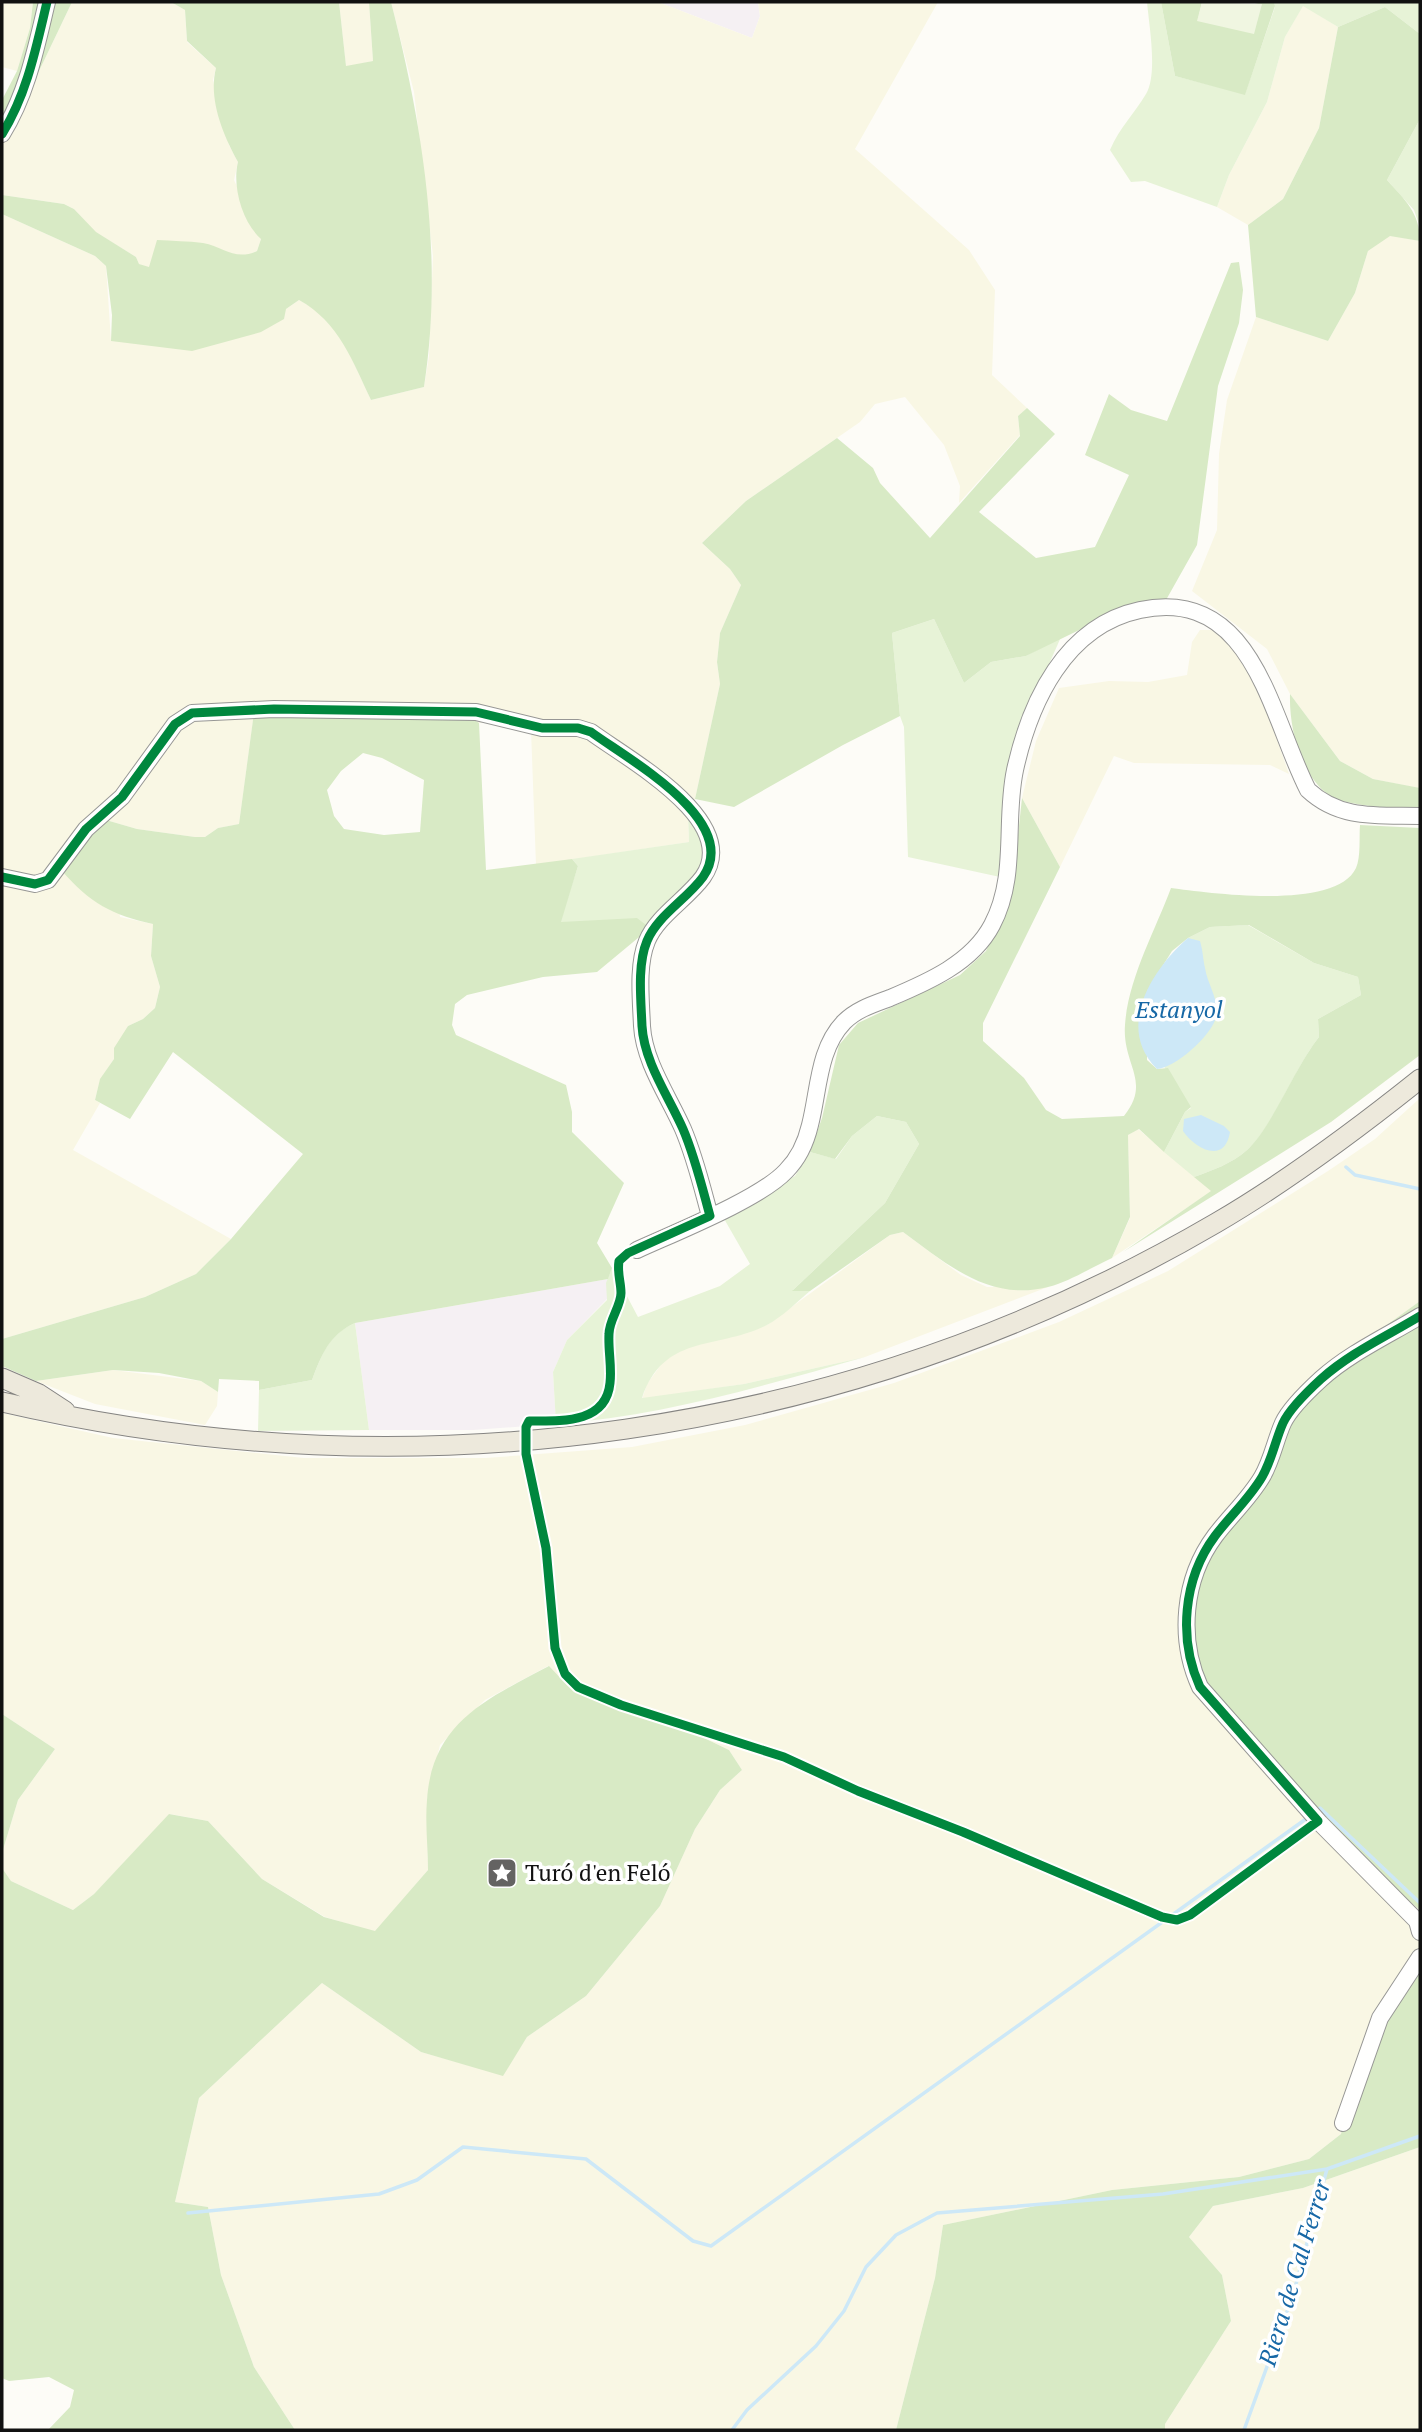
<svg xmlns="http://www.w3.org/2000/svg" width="1422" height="2432" font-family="'PT Serif',serif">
	<rect width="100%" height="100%" fill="#fdfcf7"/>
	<path fill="#f5f0f3" d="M658,2H758L760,16L752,38Z
		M608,1279L607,1299L567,1340L553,1372L556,1424L473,1430H369L355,1323Z"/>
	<path fill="#f9f7e4" d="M2,2H33L30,28L17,71L2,67Z
		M72,2H171L185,10L187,42L216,68L213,80L229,145L238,162L234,180L261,239L257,251L246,256L229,254L205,244L149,268L139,264L136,257L95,232L74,209L64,204L2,195V139L29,92Z
		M339,2H369L373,61L346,67Z
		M391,2H658L752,38L760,16L758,2H938L855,149L969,250L995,290L992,375L1027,408L1018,416L1020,435L959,503L960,486L944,445L905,397L875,404L860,422L746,501L702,543L730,569L741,585L720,633L717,662L720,684L695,799L688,814L689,842L536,865L531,730L493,722L479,723L460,711L255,706L239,824L218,828L205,837H195L137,829L106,820L120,917L153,924L151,956L160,987L155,1008L143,1019L128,1026L114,1059L100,1080L95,1100L100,1103L73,1150L231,1239L196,1274L176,1283L145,1297L2,1339V214L95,256L106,266L111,341L286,309L299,300L315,309L343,339L371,400L424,387L429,356L433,256L414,92Z
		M1303,5L1338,27L1319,128L1283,199L1248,225L1217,207L1229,175L1267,102L1285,37Z
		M1390,235L1420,241V788H1418L1373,779L1340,761L1290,694L1267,649L1192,591L1217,530L1219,454L1227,400L1256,317L1328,341L1355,293L1368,251Z
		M1200,630H1216L1239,649L1253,671L1289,774L1270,765L1134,763L1114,756L1060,867L1022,798L1036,741L1059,688L1109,681L1148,682L1187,675L1192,642Z
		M1420,1098V1301L1366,1340L1395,1889L1420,1910V1953L1349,2104L1341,2134L1309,2159L1239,2177L1112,2190L943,2225L935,2278L896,2430H295L254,2367L221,2275L208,2207L175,2202L199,2098L322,1983L421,2052L503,2075L527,2037L586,1996L660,1906L695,1829L720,1790L742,1770L729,1750L702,1737L568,1686L548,1666L485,1700L440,1745L427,1799L428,1870L375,1932L325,1917L262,1879L208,1821L170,1814L94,1894L73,1910L11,1881L2,1868V1853L18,1800L55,1749L2,1714V1413L113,1438L304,1458H485L632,1447L745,1425L894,1383L1059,1322L1168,1271L1328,1171L1375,1139Z
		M1138,1129L1212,1191L1112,1258L1130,1218L1128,1135Z
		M903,1232L961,1275L987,1287H1048L865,1357L744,1384L642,1399L647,1384L663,1362L683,1348L767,1325L890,1235Z
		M113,1370L201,1381L218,1392L217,1406L205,1425L95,1404L36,1381Z
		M1420,2147V2430H1165V2424L1231,2321L1222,2275L1189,2237L1213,2206L1303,2188Z"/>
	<path fill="#e7f3d7" d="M1147,2H1161L1175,76L1245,94L1275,7L1274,2H1420V34L1385,7L1338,27L1303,6L1285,37L1267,102L1229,175L1217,207L1145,181L1131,182L1110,150C1120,127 1134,114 1146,94C1158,74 1149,25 1147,2Z
		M1420,119V227L1414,210L1387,180Z
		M934,619L964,683L991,662L1026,656L1061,637L1042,680L1000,877L908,857L904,727L900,716L892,633Z
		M688,814L706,851L701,870L650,928L560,922L578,866L572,859L689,842Z
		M1248,925L1314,963L1358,977L1361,995L1318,1019L1319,1037C1295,1067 1272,1129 1247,1150C1231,1164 1213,1170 1194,1177L1164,1152L1185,1112L1191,1108L1137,1025L1188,938L1210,927Z
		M877,1116L906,1122L919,1144L885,1203L793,1290L810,1291C797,1302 782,1317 767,1325C717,1350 664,1333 642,1398L744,1384L865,1357C763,1386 663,1416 556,1424L553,1372L567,1340L607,1300L606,1283L612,1268L638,1317L720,1286L750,1264L723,1217L795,1176L810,1152L836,1159L852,1136Z
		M355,1323L369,1430L258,1431L259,1390L312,1380C322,1354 329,1334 355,1323Z"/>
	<path fill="#d8eac5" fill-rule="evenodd" d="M33,2H72L29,92L2,139V100L17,71L30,28Z
		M171,2H339L346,66L373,61L369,2H391C423,126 444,258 424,387L371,400C353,362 339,322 299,300L286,309L284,319L261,332L192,351L111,341L112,315L106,266L95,256L2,214V195L64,204L74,209L96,232L136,257L139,264L149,267L157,240C172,241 188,241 203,243C224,247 235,261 257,251L261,239C242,222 232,186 238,162C223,135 208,99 216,68L187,41L185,10Z
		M1161,2H1202L1198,20L1262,5L1251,2H1274L1275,6L1245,95L1175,76Z
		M1385,7L1420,34V119L1387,180C1405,200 1420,213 1420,241L1390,236L1368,251L1355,293L1328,341L1256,317L1248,225L1283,199L1319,128L1338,27Z
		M1239,262L1243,290L1239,323L1218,386L1197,545L1166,600L1116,612L1026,656L991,662L964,683L934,619L892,633L900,716L843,745L734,807L695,799L720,684L717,662L720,633L741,585L730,569L702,543L746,501L837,438L873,468L880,483L930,538L1020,436L1018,416L1027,408L1055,434L979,512L1036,558L1095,547L1129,475L1085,455L1109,394L1131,410L1167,421L1231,263Z
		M1290,694L1340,761L1373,779L1420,788V810C1404,810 1342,805 1330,796C1300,775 1289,728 1290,694Z
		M255,705L460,711L479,723L486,870L572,859L578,866L561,922L637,918L650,928L597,972L543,977L467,995L455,1004L452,1025L456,1035L566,1085L572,1112V1132L624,1183L597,1243L612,1268L608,1279L355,1323C329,1335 322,1354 312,1380L259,1390V1381L219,1379L218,1392L201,1381L159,1373L113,1370L36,1381L2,1366V1339L145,1297L196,1274L231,1239L303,1154L173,1052L130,1119L95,1100L100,1079L114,1059V1048L128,1026L143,1019L155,1008L160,987L151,956L153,924C112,915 90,903 62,871L91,833L106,820L137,829L195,837H205L218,828L239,824ZM363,753L382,758L424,780L420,832L384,835L344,829L334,816L327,790L341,771Z
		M1022,798L1060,867L983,1023V1041L1024,1078L1046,1110L1062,1119L1124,1116C1152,1081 1122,1065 1125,1025C1128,979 1155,931 1171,888C1209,893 1336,911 1356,868C1361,857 1359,837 1360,825L1420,828V1055L1331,1122L1123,1252L1211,1191L1194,1177C1213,1170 1231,1164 1247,1150C1271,1129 1295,1067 1319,1037L1318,1019L1361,995L1358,977L1314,963L1249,925L1210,927L1188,938L1172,951L1147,991V1060L1157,1069L1168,1068L1191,1107L1185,1112L1164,1152L1139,1129L1128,1135L1130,1217L1112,1258C1092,1267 1069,1282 1048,1287C989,1302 947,1264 903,1232L890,1235L810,1291H792L885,1203L919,1144L906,1122L877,1116L852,1136L835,1159L810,1152L822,1118L839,1045L858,1023L960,975L986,951L1012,891Z
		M1420,1301V1910L1359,1859L1204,1686L1192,1627L1195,1592L1218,1537L1268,1459L1292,1412L1366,1340Z
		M549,1666L568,1686L702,1737L729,1750L742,1770L720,1790L695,1829L660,1906L586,1996L527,2037L503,2076L421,2052L322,1983L199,2098L175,2202L208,2207L221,2275L254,2367L295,2430H48L70,2407L74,2390L49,2377L9,2381L2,2378V1868L11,1881L73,1910L94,1894L169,1814L208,1821L262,1879L324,1917L375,1931L428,1870C428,1847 425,1823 427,1800C432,1722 487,1699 549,1666Z
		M2,1714L55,1749L18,1800L2,1853Z
		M1420,1953V2147L1303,2188L1213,2206L1189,2237L1222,2275L1231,2321L1165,2424V2430H896L935,2278L943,2225L1112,2190L1239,2177L1309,2159L1341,2134L1349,2104L1391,2002Z"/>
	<path fill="#f0f6e1" d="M1202,2L1262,4L1254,34L1197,21Z"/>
	<path fill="#cde8f7" d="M1188,938L1200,941C1203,951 1203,959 1205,968C1207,982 1217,997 1217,1011C1218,1031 1176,1068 1157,1069C1115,1028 1152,969 1188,938Z
		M1201,1115L1224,1126L1230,1132C1225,1164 1196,1150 1183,1131L1184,1119Z"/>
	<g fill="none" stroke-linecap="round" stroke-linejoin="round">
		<path stroke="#cde8f7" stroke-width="3.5" d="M1346,1167L1355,1175L1420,1189
			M1316,1812L1320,1808L1420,1903
			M188,2213L379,2194L417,2180L463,2147L586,2159L693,2241L711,2246L1310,1816
			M732,2430L747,2410L816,2346L844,2311L866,2267L896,2235L937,2213L1163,2194L1327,2169
			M1244,2430L1293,2295L1327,2169L1420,2136"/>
		<g stroke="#979795" stroke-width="18">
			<path id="minor" d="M2,134C27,94 36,48 47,2
				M2,877L35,884L48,880L86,829L122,797L175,724L192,713L274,709L476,712L542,728H578L591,732C629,760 742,821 703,877C687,899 657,916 647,941C637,965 641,1000 642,1026C644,1062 669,1097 683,1129C695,1157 702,1187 710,1216
				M637,1250C674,1233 760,1199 786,1171C798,1159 806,1142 810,1125C819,1090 818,1049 844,1022C857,1009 874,1004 890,998C928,982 972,963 992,925C1018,876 1004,822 1015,770C1030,702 1065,626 1140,610C1253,586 1270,716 1308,790C1340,820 1378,815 1420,816
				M1420,1316C1387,1336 1350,1353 1321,1379C1309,1390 1290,1408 1283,1423C1275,1441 1272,1460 1262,1477C1249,1499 1230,1516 1215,1536C1183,1579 1178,1639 1200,1687L1320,1823L1417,1921L1420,1932
				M1343,2123L1380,2018L1420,1957"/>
		</g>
		<g stroke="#858482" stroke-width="21">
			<path id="major" d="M2,1378L39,1394L65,1411
				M2,1402C415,1498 848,1438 1216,1223C1288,1181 1355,1131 1420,1079"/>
		</g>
		<use href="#minor" stroke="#fffffe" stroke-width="16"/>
		<use href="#major" stroke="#ede9dc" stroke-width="19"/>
		<g stroke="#fff" stroke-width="13">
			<path id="cycleway" d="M2,134C27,94 36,48 47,2
				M2,877L35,884L48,880L86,829L122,797L175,724L192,713L274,709L476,712L542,728H578L591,732C629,760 742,821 703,877C687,899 657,916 647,941C637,965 641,1000 642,1026C644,1062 669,1097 683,1129C695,1157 702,1187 710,1216L628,1253L619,1261C617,1273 621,1282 621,1293C621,1306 609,1320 609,1334C608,1350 612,1367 610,1383C606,1424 561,1421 529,1421L526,1427V1454L546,1548L555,1648L565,1674L578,1687L621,1705L784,1757L858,1791L963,1832L1162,1917L1177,1920L1190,1915L1318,1821L1200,1687C1178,1639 1183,1579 1215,1536C1230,1516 1249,1499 1262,1477C1272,1460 1275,1441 1283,1423C1290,1408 1309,1390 1321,1379C1350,1353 1387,1336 1420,1316"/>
		</g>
		<use href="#cycleway" stroke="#00873e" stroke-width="9"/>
	</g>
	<defs>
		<g id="sight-square" transform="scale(1.575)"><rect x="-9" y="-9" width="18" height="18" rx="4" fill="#646362" stroke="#fff"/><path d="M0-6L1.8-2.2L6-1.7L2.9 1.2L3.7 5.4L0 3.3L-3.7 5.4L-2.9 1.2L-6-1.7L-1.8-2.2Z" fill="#fff"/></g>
	</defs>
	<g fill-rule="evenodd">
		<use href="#sight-square" x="502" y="1873"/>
	</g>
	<g text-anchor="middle" stroke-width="7" stroke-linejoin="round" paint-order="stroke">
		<g font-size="23" fill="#111" stroke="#fff" text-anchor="start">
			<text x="525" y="1881">Turó d'en Feló</text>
		</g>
		<g font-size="24" font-style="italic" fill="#1768a6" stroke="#fff">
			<text x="1179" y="1018">Estanyol</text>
			<text transform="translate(1295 2273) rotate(-73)" y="8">Riera de Cal Ferrer</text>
		</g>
	</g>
	<rect width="1422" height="2432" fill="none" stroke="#111111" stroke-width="7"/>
</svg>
